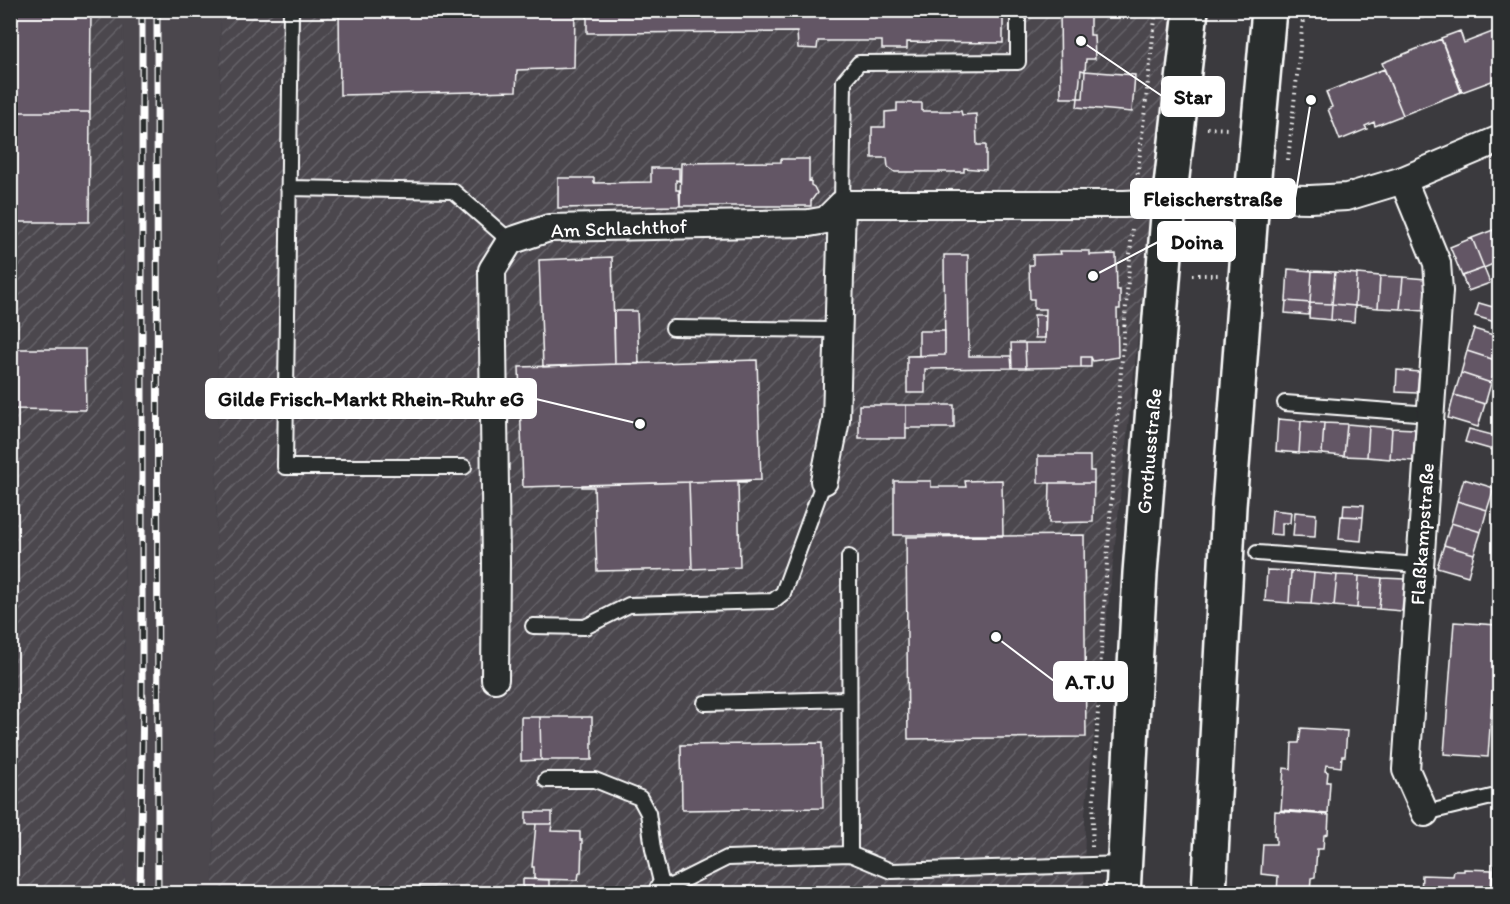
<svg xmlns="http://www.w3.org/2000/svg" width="1510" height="904" font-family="Itim,sans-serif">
	<defs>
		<pattern id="industrial-furrows" width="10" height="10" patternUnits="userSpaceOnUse" patternTransform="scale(1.5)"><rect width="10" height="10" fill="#4b474e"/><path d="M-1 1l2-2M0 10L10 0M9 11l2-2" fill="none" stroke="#666369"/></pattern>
	</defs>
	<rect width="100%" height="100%" fill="#3b3a3e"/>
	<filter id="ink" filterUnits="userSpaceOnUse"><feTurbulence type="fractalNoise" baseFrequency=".0167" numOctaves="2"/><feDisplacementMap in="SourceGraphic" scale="12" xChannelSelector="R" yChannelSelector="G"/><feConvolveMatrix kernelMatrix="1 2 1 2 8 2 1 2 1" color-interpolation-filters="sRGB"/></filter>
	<g filter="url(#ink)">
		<path fill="#4b474e" d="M123,11H221L213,893H125Z"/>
		<path fill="url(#industrial-furrows)" d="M10,11H123L125,893H11Z
			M221,11H1174L1085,814L1084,893H213Z"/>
		<path fill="#635765" stroke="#fff" stroke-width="1.5" d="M10,10H91L90,112H10Z
			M339,10H575L574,68L517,70L516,91L340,95Z
			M587,10H1003V43L907,42V49H882V41H818L817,49L798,48L797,32L587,33Z
			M1060,10H1090V35H1094L1095,59H1086L1085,71L1081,70L1078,98H1061Z
			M1379,10H1423V18L1379,14Z
			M1500,29V78L1462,92L1441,38L1460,31L1464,43Z
			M1441,39L1461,92L1403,115L1382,63Z
			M1384,69L1403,115L1375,126L1374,122L1365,126L1367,129L1340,140L1328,109L1332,107L1326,92Z
			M1085,71L1135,75L1132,112L1077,107L1078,98H1083Z
			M897,103H922V111H961L962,115L976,114L977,145H986V170L964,168V172H895L888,167L887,158H872V127H885V112L897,111Z
			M10,112H90L89,222H10Z
			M781,159H809V181L811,180V185L814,187L817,193L811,201V206H680L681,163L781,162Z
			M651,168H679V181L676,180V190H679L680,206L558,208V178H594V183L651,182Z
			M1493,230L1500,246V261L1484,268L1472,238Z
			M1472,238L1484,268L1462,276L1450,247Z
			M1060,251H1090V255L1116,254L1117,290H1120V309H1117L1118,357L1093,361L1091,357H1081V367L1026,368L1025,343H1045L1046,309H1034V299H1030L1029,265H1033V255L1061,254Z
			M944,255H968L969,356H1011L1012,368L925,369V393H907V356L945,355Z
			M612,257L615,364L543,367L539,260Z
			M1484,268L1490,283L1468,291L1462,276Z
			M1288,269L1312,271L1310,303L1286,301Z
			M1312,271L1335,272L1332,304L1310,303Z
			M1335,272L1357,274L1355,306L1332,304Z
			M1357,274L1380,276L1378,308L1355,306Z
			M1380,276L1403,277L1400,309L1378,308Z
			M1403,277L1426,279L1424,311L1400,309Z
			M1286,301L1310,303L1308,315L1285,313Z
			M1310,303L1332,304L1331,320L1309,318Z
			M1479,303L1500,309L1498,323L1475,316Z
			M1332,304L1355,306L1354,322L1331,320Z
			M614,311H637L639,364H615Z
			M1034,315H1045V338H1035Z
			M1474,329L1500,337L1498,361L1467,351Z
			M919,331H945V355L919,356Z
			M1011,343H1025L1026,368H1012Z
			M10,349H85L86,410L10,409Z
			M1467,351L1498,361L1491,383L1461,373Z
			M1081,357H1091V367H1081Z
			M757,360L761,480L523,487L519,367Z
			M1397,370L1419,372L1417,393L1396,392Z
			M1461,373L1491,383L1485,404L1454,395Z
			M1454,395L1485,404L1478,427L1448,418Z
			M859,405H906V438H859Z
			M906,405H954V428H906Z
			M1278,419L1301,421L1299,453L1276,451Z
			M1301,421L1324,423L1322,454L1299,453Z
			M1324,423L1347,424L1344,456L1322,454Z
			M1347,424L1369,426L1367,457L1344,456Z
			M1369,426L1392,428L1390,459L1367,457Z
			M1392,428L1415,429L1413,461L1390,459Z
			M1469,429L1500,437V452L1465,442Z
			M1038,456H1090V471H1094V483H1038Z
			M1464,479L1494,488L1487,510L1457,501Z
			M750,480L749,482H738L740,567L692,569L689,482Z
			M1002,480L1003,535H894V481H931V487H966L965,481Z
			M689,482L692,569L597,571L594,487H582V485Z
			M1050,483H1094L1093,522L1049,523Z
			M1457,501L1487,510L1481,532L1451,523Z
			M1344,504L1364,505L1363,517L1343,516Z
			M1272,510L1291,512L1290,523H1282V535L1270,534Z
			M1295,512L1316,514L1315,537L1293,536Z
			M1341,516L1363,517L1361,541L1339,539Z
			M1451,523L1481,532L1474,554L1444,545Z
			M1084,535L1086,737L908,739L906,537Z
			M1444,545L1474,554L1468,576L1437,567Z
			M1267,570L1291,571L1289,603L1265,601Z
			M1291,571L1314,573L1311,604L1289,603Z
			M1314,573L1337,575L1334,606L1311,604Z
			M1337,575L1359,576L1357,608L1334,606Z
			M1359,576L1382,578L1379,609L1357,608Z
			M1382,578L1405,579L1402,611L1379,609Z
			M1454,622L1497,625L1488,757L1444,754Z
			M521,717H540L541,760L521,761Z
			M540,717H592V760H541Z
			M1301,728L1347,731L1345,756H1342L1341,767L1326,765L1325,771L1328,772L1327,782H1330L1328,814L1281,810L1284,768L1291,769L1292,743H1299Z
			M822,743L823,808L682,810L681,745Z
			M1275,811L1329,815L1328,834L1324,835L1323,849H1317L1315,877L1311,878L1310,894H1277L1278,876L1261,874L1263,844H1276V837L1274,836Z
			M526,812H552V824H526Z
			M536,824H552L551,831L580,832V840H582L581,873H579L578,880L534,879V867H532Z
			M1495,847L1500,848V893H1492Z
			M1464,869L1492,870L1491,894H1421L1422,875L1453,876L1454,871H1464Z
			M523,879L549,880V892L523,891Z
			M371,887L509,890V894H370Z
			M1345,888L1414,894H1344Z"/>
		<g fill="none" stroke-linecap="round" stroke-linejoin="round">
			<g stroke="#fff" stroke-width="18">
				<path id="service" d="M291,10L285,467H464
					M288,188L453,191L510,241
					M842,204L844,81L859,63L1018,62V10
					M673,328L838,330
					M1285,403L1430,414
					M1257,553L1420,565
					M849,557L850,854
					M533,626L585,627L629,605L773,601L783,593L824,481
					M705,703L849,699
					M546,780H595L640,798L648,813L653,849L663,890L727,858L850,854L891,871L1124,864
					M1425,813L1500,795"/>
			</g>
			<g stroke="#fff" stroke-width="30">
				<path id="minor" d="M1403,180L1437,263L1439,291L1406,770L1425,813
					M824,481L836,420L842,204
					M495,679L496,563L492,270L510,241L549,228L809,223L826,220L842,204H1124L1252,198L1310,199L1347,197L1403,180L1500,139
					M663,890L665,894"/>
			</g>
			<g stroke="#fff" stroke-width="38">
				<path id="secondary" d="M1123,894L1140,573L1169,203L1191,10
					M1209,894L1229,506L1252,198L1269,10"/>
			</g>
			<path stroke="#fff" stroke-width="4" stroke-dasharray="1.5 4.5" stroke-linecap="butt" d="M1207,128L1229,129
				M1288,160L1304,10
				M1137,180L1156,10
				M1192,275H1218
				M1092,847C1099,641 1116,435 1132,229"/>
			<use href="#service" stroke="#2a2d2e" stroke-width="14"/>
			<use href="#minor" stroke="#2a2d2e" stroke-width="26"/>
			<use href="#secondary" stroke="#2a2d2e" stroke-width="33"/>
			<g stroke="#fff" stroke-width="7">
				<path id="rail" d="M142,10V703
					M157,10L158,894
					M140,894L143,696"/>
			</g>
			<use href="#rail" stroke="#2a2d2e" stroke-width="4.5" stroke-dasharray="14" stroke-linecap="butt"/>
		</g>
	</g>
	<g text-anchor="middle" stroke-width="4.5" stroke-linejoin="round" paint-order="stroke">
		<g font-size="20" fill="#fff" stroke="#2a2d2e">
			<text transform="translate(619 228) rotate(-2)" y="7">Am Schlachthof</text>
			<text transform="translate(1149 451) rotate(-85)" y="7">Grothusstraße</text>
			<text transform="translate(1422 534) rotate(-86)" y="7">Flaßkampstraße</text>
		</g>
	</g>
	<path fill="none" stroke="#fff" stroke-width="2" d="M1081 41L1162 96M1311 100L1295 198M1093 276L1158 242M640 424L536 399M996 637L1054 681"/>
	<g fill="#fff" stroke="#2a2d2e" stroke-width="2">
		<circle cx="1081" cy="41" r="6"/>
		<circle cx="1311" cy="100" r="6"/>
		<circle cx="1093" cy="276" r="6"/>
		<circle cx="640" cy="424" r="6"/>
		<circle cx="996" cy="637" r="6"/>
	</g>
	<g fill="#fff" stroke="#fff" stroke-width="2">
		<rect x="1162" y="77" width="62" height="39" rx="6"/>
		<rect x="1131" y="179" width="164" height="39" rx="6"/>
		<rect x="1158" y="222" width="77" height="39" rx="6"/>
		<rect x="206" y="379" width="330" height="39" rx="6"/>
		<rect x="1054" y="662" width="73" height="39" rx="6"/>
	</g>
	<g font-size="21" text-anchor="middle" font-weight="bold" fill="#111">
		<text x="1193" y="104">Star</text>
		<text x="1213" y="206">Fleischerstraße</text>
		<text x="1197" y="249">Doina</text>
		<text x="371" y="406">Gilde Frisch-Markt Rhein-Ruhr eG</text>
		<text x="1090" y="689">A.T.U</text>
	</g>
	<rect width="1510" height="904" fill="none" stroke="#2a2d2e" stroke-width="36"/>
	<rect x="18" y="18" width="1474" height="868" fill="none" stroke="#fff" stroke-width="2" filter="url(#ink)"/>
</svg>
